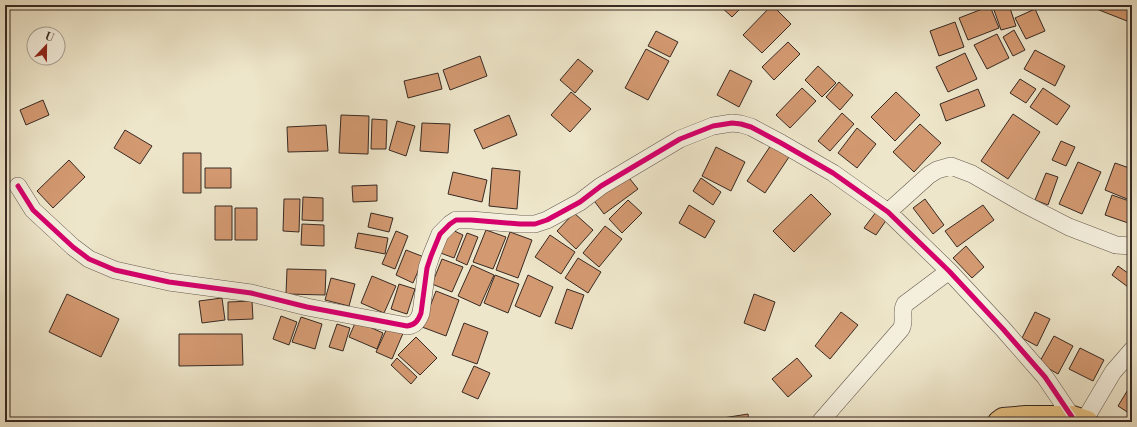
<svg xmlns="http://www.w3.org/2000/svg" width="1137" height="427" font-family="'Libre Bodoni',serif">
	<rect width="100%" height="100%" fill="#eee6ca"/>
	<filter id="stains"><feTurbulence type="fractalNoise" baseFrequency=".005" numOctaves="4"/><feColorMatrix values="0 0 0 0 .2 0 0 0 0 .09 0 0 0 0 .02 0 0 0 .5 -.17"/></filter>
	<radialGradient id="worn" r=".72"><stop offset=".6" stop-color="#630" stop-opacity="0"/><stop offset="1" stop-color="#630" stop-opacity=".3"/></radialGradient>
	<path fill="#d39971" stroke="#382a24" d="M719,5H744L732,17Z
		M772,5L791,24L762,53L743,35Z
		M1009,5L1016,26L1001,30L994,10Z
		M1095,5H1132V8L1127,21L1094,8Z
		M990,6L999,28L968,40L959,18Z
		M1035,9L1045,31L1026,39L1015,18Z
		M955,22L964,47L939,56L930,31Z
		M1014,30L1025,50L1013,56L1003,37Z
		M656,31L678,42L670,57L648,46Z
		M997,34L1009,58L987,69L974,45Z
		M788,42L800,54L774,80L762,67Z
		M646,49L669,61L648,100L625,88Z
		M1035,50L1065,66L1055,86L1024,69Z
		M965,53L977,79L948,92L936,67Z
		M480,56L487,76L450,90L443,70Z
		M578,59L593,71L575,93L560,80Z
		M818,66L836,83L822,97L805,80Z
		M730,70L752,81L739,107L717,95Z
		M438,73L442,89L408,98L404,81Z
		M1020,79L1036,89L1026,103L1010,93Z
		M839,82L853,95L840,110L826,97Z
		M802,88L816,101L790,128L776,115Z
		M1043,88L1070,106L1057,125L1030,107Z
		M978,89L985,106L946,121L940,104Z
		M571,92L591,109L570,132L551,115Z
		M896,92L920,115L895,141L871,117Z
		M43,100L49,115L26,125L20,110Z
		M842,113L854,124L830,151L818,141Z
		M1013,114L1040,132L1008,179L981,161Z
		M341,115L369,116L368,154L339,153Z
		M509,115L517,135L483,149L474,130Z
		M372,119L387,120L386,149H371Z
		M397,121L415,126L406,156L389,150Z
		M422,123L450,124L448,153L420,151Z
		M920,124L941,143L914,172L893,152Z
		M326,125L328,151L288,152L287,127Z
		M857,128L876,144L857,168L838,153Z
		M125,130L152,146L140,164L114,148Z
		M1061,141L1075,147L1066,166L1052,160Z
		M771,145L789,157L765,193L747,181Z
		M716,147L745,162L731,191L702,176Z
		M183,153H201V193H183Z
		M69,160L85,177L53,208L37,191Z
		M1078,162L1101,172L1082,214L1059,204Z
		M1115,163L1132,169V201L1105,190Z
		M205,168H231V188H205Z
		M492,168L520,171L517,209L489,206Z
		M453,172L487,180L482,202L448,194Z
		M1046,173L1058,177L1048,205L1035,200Z
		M626,174L638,189L604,214L592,198Z
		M701,178L721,192L713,205L693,191Z
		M377,185V201L353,202L352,186Z
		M811,194L831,214L794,252L773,231Z
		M1112,195L1132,202V221L1131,224L1105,215Z
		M303,197L323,198V221L302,220Z
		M284,199H300L299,232L283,231Z
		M925,199L944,225L933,234L913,208Z
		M628,200L642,213L622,233L609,219Z
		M689,205L715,221L705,238L679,223Z
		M983,205L994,220L957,247L945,231Z
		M215,206H232V240H215Z
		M235,208H257V240H235Z
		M876,212L887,219L876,235L864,228Z
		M371,213L393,218L389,232L368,227Z
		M574,213L593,230L576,249L557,231Z
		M302,224L324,225V246L301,245Z
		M605,226L622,239L599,267L583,253Z
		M448,228L463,235L454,258L438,252Z
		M486,230L506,237L493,269L473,262Z
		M396,231L408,236L395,269L382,264Z
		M510,232L532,240L518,278L496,270Z
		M358,233L388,238L385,254L355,248Z
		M467,233L478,237L467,265L456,260Z
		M550,235L575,252L561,274L535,257Z
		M966,246L984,267L972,278L953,258Z
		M406,250L424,257L413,283L396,275Z
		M578,258L601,272L588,293L565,278Z
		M442,259L463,267L452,292L432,284Z
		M472,265L494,275L480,306L458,296Z
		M1118,266L1132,276V290L1112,275Z
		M287,269L326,270L325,295L286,294Z
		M495,275L519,284L508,313L484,303Z
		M528,275L553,287L540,317L515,306Z
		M372,276L396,286L384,313L361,303Z
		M331,278L355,284L349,306L325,300Z
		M399,284L415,289L407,314L391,309Z
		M567,289L584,295L572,329L555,323Z
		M436,291L459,300L446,336L422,327Z
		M67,294L119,319L101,357L49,332Z
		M754,294L775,302L765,331L744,323Z
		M222,298L225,320L202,323L199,301Z
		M252,301L253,319L228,320V302Z
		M841,312L858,325L830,359L815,346Z
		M1035,312L1050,319L1037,346L1022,338Z
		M281,316L297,322L289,345L273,339Z
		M301,317L322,324L315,349L292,342Z
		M356,321L383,333L377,349L349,337Z
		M464,323L488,332L477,364L452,355Z
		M337,324L350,328L343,351L329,347Z
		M389,324L404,331L392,359L376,352Z
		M179,334H242L243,365L179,366Z
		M1054,336L1073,346L1058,374L1039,363Z
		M416,337L437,358L420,375L398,355Z
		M1080,348L1104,360L1093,381L1069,369Z
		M397,358L417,377L411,384L391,365Z
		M797,358L812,376L788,397L772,379Z
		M474,366L490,373L478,399L462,392Z
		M1132,383V415L1118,406Z
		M748,414L749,422H723V418Z"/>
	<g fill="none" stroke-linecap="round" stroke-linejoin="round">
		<g stroke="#66594e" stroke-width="18">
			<path id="street" d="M18,186L33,210L73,247L89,259L115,270L169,282L251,293L307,307L407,326C415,325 418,321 421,313L427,268L431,256L440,234L450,224L456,220H471L520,224H535L547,220L580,202L601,186L680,139L713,126L732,123L741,124L751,127L781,143L833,173L888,212L949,271L1003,329L1045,377L1072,417
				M888,212L929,175L937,170L951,166L972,174L1024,204L1069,227L1116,245L1132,246
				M1084,421L1113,372L1132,350
				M820,422L901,329C906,321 900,312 905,304L949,271"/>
		</g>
		<g stroke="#382a24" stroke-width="24">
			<path id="primary" d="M999,422L1003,419L1026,417H1072L1087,422"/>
		</g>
		<use href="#street" stroke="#f4efdd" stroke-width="17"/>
		<use href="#primary" stroke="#e7c385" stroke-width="22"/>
		<g stroke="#f4efdd" stroke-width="8">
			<path id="cycleway" d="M18,186L33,210L73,247L89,259L115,270L169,282L251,293L307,307L407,326C415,325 418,321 421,313L427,268L431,256L440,234L450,224L456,220H471L520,224H535L547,220L580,202L601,186L680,139L713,126L732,123L741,124L751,127L781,143L833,173L888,212L949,271L1003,329L1045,377L1072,417"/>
		</g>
		<use href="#cycleway" stroke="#d6006c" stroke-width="5"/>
	</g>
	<rect width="1137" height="427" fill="none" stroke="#eee6ca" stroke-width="20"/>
	<rect x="6" y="6" width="1125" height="415" fill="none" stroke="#382a24" stroke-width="2"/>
	<rect x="10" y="10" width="1117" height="407" fill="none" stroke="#382a24"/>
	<g transform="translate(46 46) rotate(22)"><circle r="19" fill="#f4efdd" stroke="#a9a093"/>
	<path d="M0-3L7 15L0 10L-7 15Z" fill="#8f2418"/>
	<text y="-6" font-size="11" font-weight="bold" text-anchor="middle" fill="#382a24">U</text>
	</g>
	<rect width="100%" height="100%" filter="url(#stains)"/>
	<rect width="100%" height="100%" fill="url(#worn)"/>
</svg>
